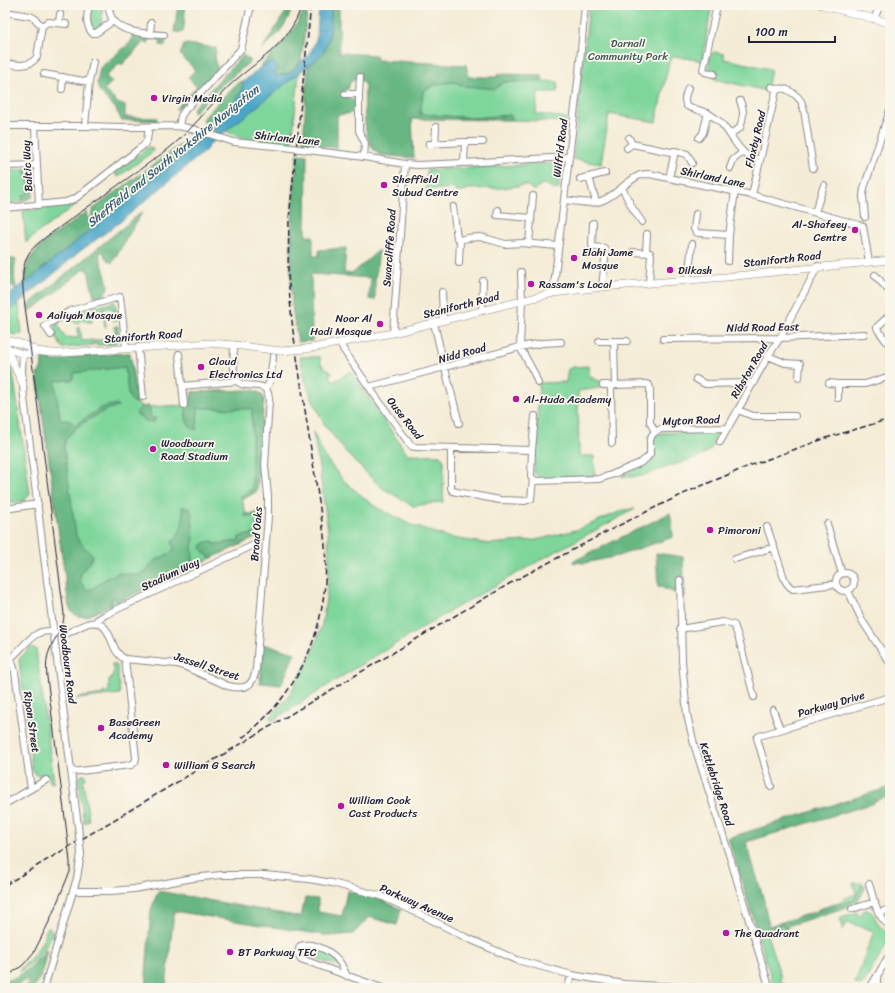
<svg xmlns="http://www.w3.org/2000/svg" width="895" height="993" font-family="Sriracha,sans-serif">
	<rect width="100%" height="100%" fill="#fbf7ec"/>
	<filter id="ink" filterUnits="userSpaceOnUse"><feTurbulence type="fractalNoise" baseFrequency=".025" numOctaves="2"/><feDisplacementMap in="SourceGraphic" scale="8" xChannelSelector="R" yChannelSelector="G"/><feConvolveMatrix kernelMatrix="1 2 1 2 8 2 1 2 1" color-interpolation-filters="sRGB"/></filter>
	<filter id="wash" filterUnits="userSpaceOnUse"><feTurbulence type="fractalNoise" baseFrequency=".012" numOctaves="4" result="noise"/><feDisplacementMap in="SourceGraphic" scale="16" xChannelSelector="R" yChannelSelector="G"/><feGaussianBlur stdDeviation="0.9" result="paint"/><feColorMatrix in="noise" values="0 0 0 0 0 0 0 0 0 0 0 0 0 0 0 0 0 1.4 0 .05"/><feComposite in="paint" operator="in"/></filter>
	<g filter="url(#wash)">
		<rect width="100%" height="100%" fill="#f4ecd6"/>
		<path fill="#7fd69b" stroke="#507c6b" d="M92,5H103L101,27L96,30L91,28L90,24L91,6Z
			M589,5H712L702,61L674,56L669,62L656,122L609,114L601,164L573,159Z
			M714,52L724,54V59L771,69L767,91L714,79L716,70L708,68L710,55Z
			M299,73L292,143L241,138L226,131Z
			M542,81L558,82V87L557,92H538L536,114L567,118L566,122L513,120L510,115L474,118L420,114L423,91L437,84L454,82L465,86H499L503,82Z
			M148,147L152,148L153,151L151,153L118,177L115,173L144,151Z
			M560,163L559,189L553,190L551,187L543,184L536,188V190H532L531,188L526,185L503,188L468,189L463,192H456L454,188L426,190L427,170Z
			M24,170C28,178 31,185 28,193L23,196V201L10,203L9,184L5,180V171Z
			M77,204L36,234L26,243L23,211Z
			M114,302H115L118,319L114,321L113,308H104L106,327H105L103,310L92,311V322C88,322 85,321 81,320C78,324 75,324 72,320L70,321L67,318V316L70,314Z
			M19,303L22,334L16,335L9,333L8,334L5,333V315Z
			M58,322L60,329L65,337L78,338V328L80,327L82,341L93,340V345L63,348L61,346L53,332V330L56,327L54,325Z
			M115,326H118L119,340C113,346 103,345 95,345V340H106V337L115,336Z
			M130,353L137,404L144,407L149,406L150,407L166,406L190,405L192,392L251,390C257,391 261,393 264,398L257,491L242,500L246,514L263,513L260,531L259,536L87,616C77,618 73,614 69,606L37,374C42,371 42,365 42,359Z
			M5,354L8,357L13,373L30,494L24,501L5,503Z
			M300,357H320L321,364L333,374L329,373L333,382L351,371L407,454L440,455L444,461L443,502L413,506L382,488L350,457L324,424L314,403L305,380Z
			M589,366L590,377L600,381V388L578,391L579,456H594L595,476L540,478L536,475L534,472L539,383L566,382L568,369L574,367Z
			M720,431L710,450L701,456L641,476L629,477L621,476C631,470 645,468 651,458C656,448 648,439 661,433Z
			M313,432L324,456L343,480L374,506L409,524L447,537L489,544L536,540L576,530L624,510L635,509L551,554L452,610L352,670L272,721L269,718L288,697L311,656L322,625L329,578L328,531L320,473Z
			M31,647L36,649L54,782L51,783L47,774C41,776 36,777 32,770L19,659Z
			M112,664H115L117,666L120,694L77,699V698L103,694V692H109V680H111L114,670L112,667Z
			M82,775H85L86,779L83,780L89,821L84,823L78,779Z
			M853,883H862L863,886H861L854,900L818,911V909L841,902L843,899L856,894Z
			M863,910C875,908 874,921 881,927C884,930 887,930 890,933V939L862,986L855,983L874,931L847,922L843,930L840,920L841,917L857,912L858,916L862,915V912H863Z
			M783,924L785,929L767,935L781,977H780L781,982L789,988H777L772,981L757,931Z
			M47,928H50L53,931C48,948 35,961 20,971L19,970C31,960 38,948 46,935L45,933Z
			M305,945L328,952L345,968L305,956L302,951V947Z"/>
		<path fill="#67b783" stroke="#446c5f" d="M178,5H186C184,14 185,23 183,32H174Z
			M287,5H293C287,26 277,36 261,50L286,12Z
			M305,5H308L301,61L290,73L276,76L275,72L269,63L262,66L261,65C279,48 298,29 305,5Z
			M331,5H339V53L376,55L377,60L466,65L469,77H497L498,74L542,75V81L503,82L499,86L495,89L465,86L454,82L437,84L423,91L420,114L474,118L510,115L513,120L412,119L414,158L380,155C360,143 365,104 365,84L358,78L350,82L348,89L344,90L343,92L348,98L353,99C360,114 349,114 337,115V148L303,144L308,66C314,62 321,56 325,50C331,40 331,17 331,5Z
			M133,34L166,40L165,46L160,45L161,40L149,39L148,44L145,42L142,44L122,65L120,63L106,76L112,82L104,90L119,104L125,105V117L157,118V121L121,120L116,109L99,91L97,83L100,68L131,42Z
			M187,44L216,48L215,62L218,68L177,110L176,109L177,107L197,87L188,78L195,70L180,55L184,45Z
			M243,55L251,61L225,82L193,113V108Z
			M240,81L243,82L242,91L217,128L215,129L211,128L202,120L224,96Z
			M198,135L204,137L95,226C93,220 90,214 93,209L188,139H191L193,136Z
			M297,154L307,155L306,236H313V256H319V250L346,248L344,273L352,274L379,250L375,280V300L369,299L371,278L311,274L312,341L298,342C296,330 293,317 292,305C288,255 293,205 297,154Z
			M24,170C27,170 30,169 31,171C35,175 33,191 33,196L31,198L23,201V196L28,193C31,185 27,178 24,170Z
			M143,211L112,263C106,260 105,257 103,251L99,254L108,284V288L104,295L98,297H95L94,296L89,276V273L85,268L39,305L30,311L28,305Z
			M86,212L92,229L25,283C23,257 42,243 61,230C70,224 78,218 86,212Z
			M12,259H16C14,269 13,279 17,289L5,285V263L8,260Z
			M130,353L137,404L131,400L128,394L125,367L74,373L73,379L71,380L55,381L60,419L70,421L75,425L90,415L103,407L117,404L118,407L108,409L83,423L74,430L66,439L64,447L76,536L84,547L93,555L89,564L81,572L80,581L86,590L92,589L107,578L118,573L139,575L146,571L154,561L174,551L172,541L175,540C182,530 184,519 182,507H185L190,509L192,515L194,539L192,547L193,559L190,568L119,601L116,600L114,597L111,599L112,601L110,605C102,609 83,621 74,614C71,612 70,609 69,606L37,374C42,371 42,365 42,359Z
			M251,390C257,391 261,393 264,398L257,491L242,500L241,496L252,489V409L198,408L197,430L190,427C185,420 185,414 187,405H190L192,392Z
			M141,406L144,407L149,406L151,418H156L154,422H148L136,414Z
			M263,513L260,531L259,536L211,558L204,553L201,547C204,542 208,541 213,541L214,544L239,541V537L257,533L258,524V516L246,517L244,514Z
			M670,513L672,524L673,537L635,550L618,556L585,563L572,562Z
			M656,553L683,557L685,597L658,586Z
			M263,644L295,653L281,685L260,683Z
			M890,787V799L887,800L886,797L874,801V803L746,842L763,897L769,926L854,900L861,886L865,885V889L858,901L850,904V906L787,926L788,928L785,929L783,924L757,931L728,838Z
			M158,891L301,917L305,898L318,899V912L342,916L347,891L372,896L401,909L397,925L369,917L353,934L329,936L174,911L166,987L183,988H114L147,984L146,973L151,910Z
			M47,949L42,973L34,988H27L28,979L11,988H5V980L8,979L9,980C26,974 35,962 47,949Z"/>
		<path fill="#49a6c7" stroke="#366481" d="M319,5H331C331,17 331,39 325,49C321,56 315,60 309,65L211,143L205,151L120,222L79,252L49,278L29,294L5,315V298L36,274L181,156L198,141L217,128L242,91L243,82L262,66L269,63L275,64L279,69L275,72L276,76L290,73L309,54L314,45L317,37Z"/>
	</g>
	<g filter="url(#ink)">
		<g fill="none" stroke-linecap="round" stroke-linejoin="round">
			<g stroke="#8b8788" stroke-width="8">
				<path id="minor" d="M89,5C87,15 85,24 92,33H96L113,21
					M109,5C108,33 143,34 164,35
					M5,12L30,16L34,18L42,26
					M874,19L880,5
					M59,23L60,14
					M42,26L48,22L66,24
					M150,34L151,23
					M5,63C17,65 29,68 37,57L42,26
					M44,74L89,82
					M714,74L705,72L703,70L717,5
					M360,77L359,94V131L365,143L364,157
					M771,87L778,89
					M688,88C686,94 683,100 687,106C699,111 710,112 720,122C729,131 734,143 743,152C747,157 754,158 760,160
					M62,89L63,77
					M345,94H359
					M5,126H85L121,127L179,126L196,130L234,142L284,147
					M35,126L39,205
					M85,126L89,82L93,62
					M179,126L181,116L185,110L241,49L251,5
					M730,134L740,128C743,117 745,112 740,101
					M699,138L703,133L708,113
					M429,144L465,142H483
					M435,144L436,127
					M632,144L671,152L674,156L669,178
					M627,148L632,144L629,138
					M308,150L364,157L405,164L418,165L464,163L568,157
					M674,151L687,154L692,163
					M464,163L465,142
					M5,166L37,165
					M730,168L733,160L743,152
					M589,177L596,202
					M580,179L605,173
					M622,188L633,209L642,222
					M752,195L776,91C783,84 796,94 801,101C802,103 803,107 804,110L813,168
					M564,200C576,201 590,205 601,201C616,196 626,181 640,175C643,174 646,174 649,174L752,195L863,226L869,262
					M453,207L457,238L460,240L459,263
					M5,208L66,202L76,198L144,145L147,140L149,127
					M498,210L497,215L531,218
					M815,212L824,185
					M696,214L694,229L696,232L698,233L729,235
					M865,217L863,196L864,188L890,110
					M593,223L592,245L593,247L604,248L606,250L602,287
					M460,240L467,238L480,237L488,239L505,244L523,243L558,246
					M529,244L533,196
					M633,252L650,253L651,255L649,283
					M646,252L647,234
					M728,261L729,235L735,191
					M521,272L522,300L520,347L534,373L538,383
					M875,275L890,292
					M688,280L692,244
					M442,292L443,320
					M553,293L579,73L585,5
					M482,311L483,281
					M890,315L877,327L878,330L890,346
					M434,323L443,361
					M393,333L405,164
					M51,335L45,326L70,311L120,297L126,348
					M663,339L780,338L864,334
					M599,341H627
					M614,341L615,385
					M341,343L343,349L369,387L411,446L415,447L532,450
					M138,347L143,397
					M23,354L22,370L24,398L78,826
					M179,354L184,405
					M768,356L785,363L800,364L799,377
					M445,368L459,423
					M696,379L705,384L754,383
					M829,383L838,384
					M603,385H608L611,387L615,385L646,384L649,385L650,388V422L655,432
					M182,386L237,381
					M369,387L520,347L543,343L561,342
					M611,387V390L612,443
					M266,389L270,381L273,357
					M838,398V384H865L878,380L890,376
					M738,410L753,416H795
					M535,416L532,450L531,477L536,481L599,479L611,475L640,463L647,458L650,454V440L652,435L655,432L661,429L727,428
					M720,442L768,356L780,338L818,266
					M451,449V488L453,491L457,492L500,500L525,501L531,499L533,479
					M5,509L38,504
					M827,524L842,574
					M767,527L784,578C786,583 788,586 793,589L836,584
					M735,559L774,547
					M836 582a9 9 0 1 1 18 0a9 9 0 1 1-18 0Z
					M680,580L682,661L687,715L694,744L732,864L768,983V988
					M848,591L863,622L890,663
					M96,622L97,620L105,615L254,545
					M680,629L723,622L734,625L739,639L754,697
					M11,658L15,672L31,789
					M5,662C18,655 25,640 37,634C42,631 50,631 55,632C58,633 61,634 64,634C77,631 91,615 104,627C113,636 112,653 125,659L177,664L186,667L228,686C245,690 253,687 256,669L268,516V496L265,465L269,399C268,376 243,393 236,379C232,371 234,353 234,345
					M773,710L780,729
					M71,772L131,765L135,762L136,758L125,659
					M771,786L757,738L759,736L890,697
					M5,804L46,780
					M869,884C874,900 876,916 890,926
					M74,890L79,891H112L134,889L193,878L221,875H264L309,879L332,883L381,896L426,917L465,937L517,960L572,975L624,984L698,988
					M852,909L875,902
					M879,914L890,908
					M347,976C345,972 343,968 341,964C334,952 313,941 300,946C298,952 297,954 301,959L382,988
					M44,988L77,878L81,854
					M567,988L572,975
					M870,988L890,954
					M877,988V976"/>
			</g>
			<g stroke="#8b8788" stroke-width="8">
				<path id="major" d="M822,5L890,23
					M5,340C17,342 27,345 37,351
					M5,346L11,350L23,354H31L37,351L51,353H63L210,343L234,345L281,351
					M6,348L23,384
					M306,349L393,333L553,293L602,287L726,277L890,260"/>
			</g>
			<use href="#minor" stroke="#fff" stroke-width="6"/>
			<use href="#major" stroke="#fff" stroke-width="7"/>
			<path stroke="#22223b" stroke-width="1" d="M5,977L12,973L23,965L34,952L49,922L66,881L70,872V862L66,826L47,677C46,667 46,658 50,649C55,636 64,630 64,614L26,314C24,296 19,274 27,257C30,249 39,243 46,237L167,150C190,132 207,109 227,88C257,59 288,48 302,5"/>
			<path stroke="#22223b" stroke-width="1.5" stroke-dasharray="6 3" stroke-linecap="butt" d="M242,738C306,689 333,615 324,535L293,331L290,300L288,274L289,219L311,5
				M5,885L453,617L514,581L608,531L656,507L694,489L749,466L826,438L890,419"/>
			<g stroke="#8b8788" stroke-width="8" stroke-linecap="butt">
				<path id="minor-bridge" d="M284,147L308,150
					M78,826L81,854"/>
			</g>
			<g stroke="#8b8788" stroke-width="8" stroke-linecap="butt">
				<path id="major-bridge" d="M281,351L306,349"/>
			</g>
			<use href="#minor-bridge" stroke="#fff" stroke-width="6"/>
			<use href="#major-bridge" stroke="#fff" stroke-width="7"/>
		</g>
	</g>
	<g fill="#b5179e" stroke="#fbf7ec" stroke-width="1.5">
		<circle cx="154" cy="98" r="4"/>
		<circle cx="384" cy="185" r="4"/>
		<circle cx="855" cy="230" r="4"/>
		<circle cx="574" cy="258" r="4"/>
		<circle cx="670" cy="270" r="4"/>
		<circle cx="531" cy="284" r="4"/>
		<circle cx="39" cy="315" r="4"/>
		<circle cx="380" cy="324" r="4"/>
		<circle cx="201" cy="367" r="4"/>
		<circle cx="516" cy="399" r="4"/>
		<circle cx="153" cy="449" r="4"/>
		<circle cx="710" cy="530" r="4"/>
		<circle cx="101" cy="728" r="4"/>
		<circle cx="166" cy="765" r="4"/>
		<circle cx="341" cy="806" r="4"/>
		<circle cx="726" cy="933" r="4"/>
		<circle cx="230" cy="952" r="4"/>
	</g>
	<g text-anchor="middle" stroke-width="3.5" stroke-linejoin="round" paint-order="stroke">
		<g font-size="11" fill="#3e5858" stroke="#fbf7ec">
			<text x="628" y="47">Darnall<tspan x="628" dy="13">Community Park</tspan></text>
		</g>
		<g font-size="11" fill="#22223b" stroke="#fbf7ec" text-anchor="start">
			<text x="162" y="102">Virgin Media</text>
			<text x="392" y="183">Sheffield<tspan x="392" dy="13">Subud Centre</tspan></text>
			<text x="847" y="228" text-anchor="end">Al-Shafeey<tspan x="847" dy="13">Centre</tspan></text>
			<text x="582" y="256">Elahi Jame<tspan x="582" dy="13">Mosque</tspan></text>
			<text x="678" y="274">Dilkash</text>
			<text x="539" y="288">Rassam's Local</text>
			<text x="47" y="319">Aaliyah Mosque</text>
			<text x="372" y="322" text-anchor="end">Noor Al<tspan x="372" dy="13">Hadi Mosque</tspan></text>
			<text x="209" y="365">Cloud<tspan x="209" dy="13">Electronics Ltd</tspan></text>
			<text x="524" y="403">Al-Huda Academy</text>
			<text x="161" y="447">Woodbourn<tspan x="161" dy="13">Road Stadium</tspan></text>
			<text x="718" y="534">Pimoroni</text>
			<text x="109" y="726">BaseGreen<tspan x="109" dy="13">Academy</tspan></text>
			<text x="174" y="769">William G Search</text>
			<text x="349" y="804">William Cook<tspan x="349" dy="13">Cast Products</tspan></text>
			<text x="734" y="937">The Quadrant</text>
			<text x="238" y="956">BT Parkway TEC</text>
		</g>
		<g font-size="11" fill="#22223b" stroke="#fbf7ec">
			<text transform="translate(287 138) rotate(6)" y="4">Shirland Lane</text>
			<text transform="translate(755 139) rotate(-77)" y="4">Flaxby Road</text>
			<text transform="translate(560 148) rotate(-83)" y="4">Wilfrid Road</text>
			<text transform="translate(27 166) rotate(-93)" y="4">Baltic Way</text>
			<text transform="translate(713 177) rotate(12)" y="4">Shirland Lane</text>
			<text transform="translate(389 248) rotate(-86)" y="4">Swarcliffe Road</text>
			<text transform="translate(782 259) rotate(-6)" y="4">Staniforth Road</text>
			<text transform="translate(461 305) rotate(-14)" y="4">Staniforth Road</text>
			<text transform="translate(763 327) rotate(-1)" y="4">Nidd Road East</text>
			<text transform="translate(143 336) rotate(-4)" y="4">Staniforth Road</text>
			<text transform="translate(462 353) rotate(-15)" y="4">Nidd Road</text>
			<text transform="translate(749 370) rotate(-60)" y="4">Ribston Road</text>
			<text transform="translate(405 418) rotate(52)" y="4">Ouse Road</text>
			<text transform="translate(691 420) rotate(-2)" y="4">Myton Road</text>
			<text transform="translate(256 534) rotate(-86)" y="4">Broad Oaks</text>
			<text transform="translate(170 574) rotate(-25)" y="4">Stadium Way</text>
			<text transform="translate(68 664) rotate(83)" y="4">Woodbourn Road</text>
			<text transform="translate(207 666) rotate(18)" y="4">Jessell Street</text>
			<text transform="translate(831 704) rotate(-16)" y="4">Parkway Drive</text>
			<text transform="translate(32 722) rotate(82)" y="4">Ripon Street</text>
			<text transform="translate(717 784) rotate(72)" y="4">Kettlebridge Road</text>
			<text transform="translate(417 903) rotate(24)" y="4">Parkway Avenue</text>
		</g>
		<g font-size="12" font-style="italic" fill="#345d7a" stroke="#fbf7ec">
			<text transform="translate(173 156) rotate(-39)" y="4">Sheffield and South Yorkshire Navigation</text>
		</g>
	</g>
	<rect width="895" height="993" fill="none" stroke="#fbf7ec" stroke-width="20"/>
	<path d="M749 36v6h86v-6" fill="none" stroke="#22223b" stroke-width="2"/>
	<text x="755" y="36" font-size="12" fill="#22223b" stroke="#fbf7ec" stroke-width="3" paint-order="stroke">100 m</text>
</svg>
